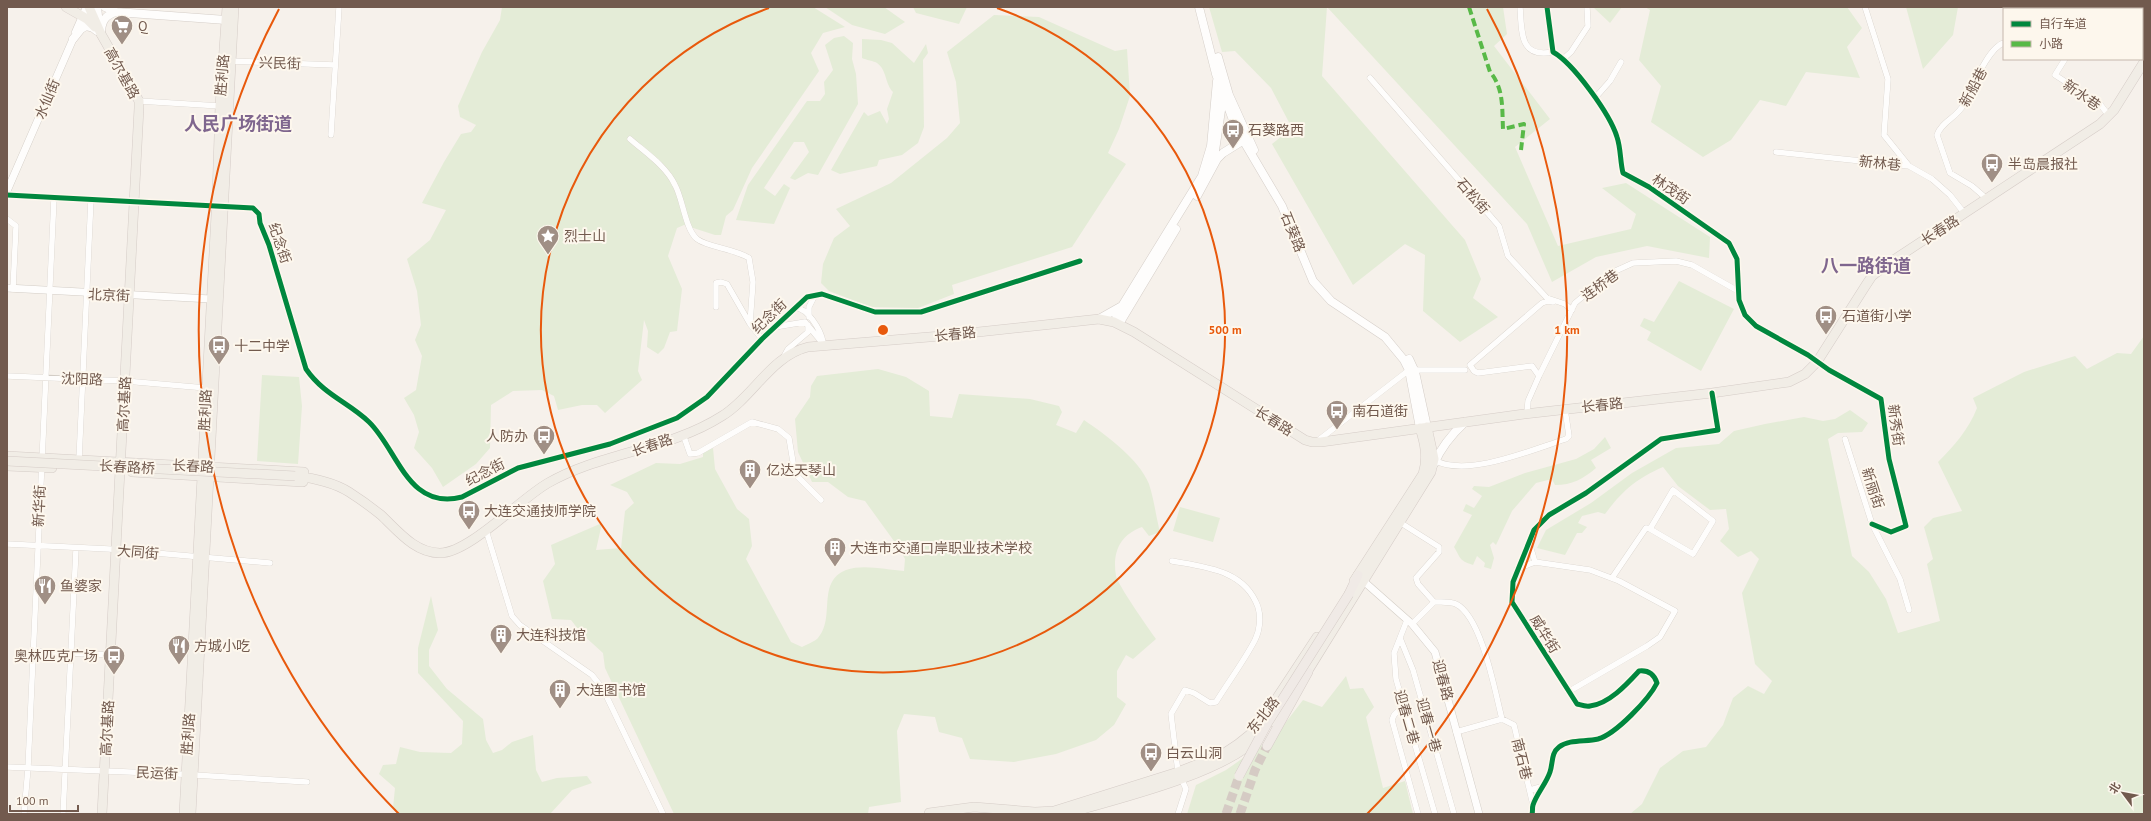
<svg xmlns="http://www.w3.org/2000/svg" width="2151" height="821" font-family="'PT Sans','Noto Sans SC',sans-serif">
	<rect width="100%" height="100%" fill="#f6f1eb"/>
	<path fill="#e4ecd7" d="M502,7H759L760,9L766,7H813L845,27L823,33L811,53L819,71L752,168L733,210L726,216L721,235H715L684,225L677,228L668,256L682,289L677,331L670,332L664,348L658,354L647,347L648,331L644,320L638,371L642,380L605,413L597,405H582L558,410L554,396L542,390L513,391L491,405L490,448L476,464L443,487L432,468L414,448L419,432L414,415L404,398L416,390L422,356L415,340L421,325L417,291L407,259L430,240L446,210L422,203L444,162L461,134L471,132L476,125L460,117L458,106L482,52L500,20Z
		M825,7H884L905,22L885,34L852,25Z
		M913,7H967L959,24L916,13Z
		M1209,7H1503L1507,34L1494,46L1550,119L1515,147L1558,246L1631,229L1636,214L1602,188L1626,183L1710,237L1709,258L1647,246L1596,257L1552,282L1527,224L1327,7L1322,76L1465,240L1481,279L1473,298L1498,317L1460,342L1423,311L1425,255L1405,244L1353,285L1272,144L1292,128L1271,88L1235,51L1222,52Z
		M1593,7H1622L1610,23Z
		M1645,7H1847L1862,28L1847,47L1860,78L1806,72L1786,106L1760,100L1731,140L1703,157L1651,122L1661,86L1639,60L1650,10Z
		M1906,7H1958L1953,35L1923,69Z
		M994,15L1039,17L1115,51L1127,49L1130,96L1119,129L1108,153L1126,164L1072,247L952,285L954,294L918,308L871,307L829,291L821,283L823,264L834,238L850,226L836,209L891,183L947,138L960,123L956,82L947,52Z
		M844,36L853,43L852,59L856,74L858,104L818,175L808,173L795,180L790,178L809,152L804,142H794L764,188L775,196L784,184L790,188L774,224L736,220L748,185L807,101H820L825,94L824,82L833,70L825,45L834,38Z
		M862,39L881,40L892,43L914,63L926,44L928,53L923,60L924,127L918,143L902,155L879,160L877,166L840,174L831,170L864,112L868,116L880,111L887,124L889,119L887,109L893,92C885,84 887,70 877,63C874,61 866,60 862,58Z
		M1679,281L1734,309L1701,371L1647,340L1651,332L1640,326L1644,318L1654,322Z
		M2144,336V814H1630L1642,804L1660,768L1683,751L1706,747L1723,725L1733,698L1748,686L1764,694L1772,681L1755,664L1742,593L1759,559L1751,551L1738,557L1720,541L1729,529L1726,509L1710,510L1678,486L1663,467C1636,479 1623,490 1605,514L1598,512L1582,516L1578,523L1587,527L1582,533H1577L1565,555L1537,548L1546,530L1591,503L1632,473L1676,448L1719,444L1734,431L1765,424L1804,417L1823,421L1835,419L1850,410L1868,423L1862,432L1838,433L1828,439L1852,556L1869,572L1886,599L1898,633L1940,621L1927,564L1933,559L1924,527L1933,518L1962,511L1938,462C1954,446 1969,429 1977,408L1973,398L2024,372L2075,356L2087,369L2117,353L2131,354Z
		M878,369L906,377L929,391L930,416L952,418L959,394L1030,399L1059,406L1062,412L1056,425L1076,433L1084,420C1106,435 1139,459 1149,484C1154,499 1156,517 1160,532L1149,536L1142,527C1120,535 1112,552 1116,576C1118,585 1148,628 1156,639L1133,659L1126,655L1117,671V697L1126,704L1114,725L1096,740L1056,754L1014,762L970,759L962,738L939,732L935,717L904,714L897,731L901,802L869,807L868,814H674L605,668L603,653L582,634L571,620L552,619L543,581L555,564L551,545L602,523L596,550L621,548L625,511L634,503L627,492L610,485L656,463L680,464L703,457V452L713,448L715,469L737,509L749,519L752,546L746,559L791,642L802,647C807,644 814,642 818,638C836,618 816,582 846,570C864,564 886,570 904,571L905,559L899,548L865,501L848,497L828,482H812L798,452L795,419L810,397L811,386L817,376Z
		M262,375L299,377L302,406L298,464L257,461Z
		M1605,437L1611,448L1591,460L1596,468C1583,479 1572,485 1555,485L1552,479L1536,483L1512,511L1496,545L1493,542L1490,545L1494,558L1491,569L1484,567L1485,563L1477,556L1473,565C1458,560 1461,558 1454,547L1472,515L1463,511L1466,504L1474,508L1482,496L1472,489L1474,486L1489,487L1525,473L1576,459L1594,449Z
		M1180,507L1220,518L1213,542L1173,531Z
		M431,596L438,630L429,650V666L447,689L483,719L486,740L493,753L502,750L512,742L533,735L536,770L542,782L557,778L587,776L592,783L572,790L550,814H397L393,808L395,788L379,774L383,765L396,764L400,747L420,752L451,753L462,744L463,721L418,673V648Z
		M1346,676L1350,689L1363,688L1374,707L1366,717L1383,788L1405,781L1413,814H1187L1196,785L1226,770L1276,735L1303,700L1322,707Z"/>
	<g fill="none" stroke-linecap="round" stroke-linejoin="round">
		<path stroke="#d5cbc4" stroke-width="9" stroke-dasharray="9 4.5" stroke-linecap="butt" d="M1226,814L1239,776
			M1240,814L1255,770L1267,746"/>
		<g stroke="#d3cdc6" stroke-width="6">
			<path id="minor" d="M1520,7C1522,31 1519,59 1553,52
				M1547,7L1553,52C1573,63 1610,114 1617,137C1621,149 1620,161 1623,173L1649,187L1729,243L1737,259L1739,300L1745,315L1756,326L1808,355L1829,370L1881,399L1889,459L1906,526L1891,532L1872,524
				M1865,7L1888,79L1884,135L1909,166
				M2076,7L2080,9
				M2063,9L2067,7
				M1563,59L1571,52L1588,26L1587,7
				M2065,59L2055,75L2100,104L2109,116
				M228,61L335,65
				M1370,78L1499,226L1508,256L1547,298L1565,304L1572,310
				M1595,98L1610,81L1621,62
				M139,101L220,106
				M331,135L339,7
				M630,139C646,153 666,166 675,185C683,199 685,229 697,239C707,247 735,249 749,258L753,282L750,324L762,339
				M1776,152L1909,166L1932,179L1950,195L1965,214
				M7,195L253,208L259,214L260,223L269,245L306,369C324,395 348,402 369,422C398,450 408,511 462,497L518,468L610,444L677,418L707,397L762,339L807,297L822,294L875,312H921L1080,261
				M1987,199L1972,186L1950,173L1937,135C1942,121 1957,118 1964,104C1972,89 1988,47 2004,43
				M7,219L16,226L13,289
				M716,307V283L721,282L727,284L750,324
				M795,308C807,307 821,330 823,342
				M809,317V307L815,295
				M775,327L805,322L825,346
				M783,358L788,349L808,332V325
				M7,376L125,381L206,388
				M1539,376L1532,366L1478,373L1474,371L1470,365L1542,303L1548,301L1553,302
				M1527,414L1528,401L1539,376L1575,303L1611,273L1633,263L1676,261L1692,265L1738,291
				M683,434L690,454L698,453L752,422L778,429L789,438L795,474L821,500
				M1320,439L1409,370H1465
				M1845,439L1872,524L1900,579L1909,610
				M79,460L91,199
				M1436,461C1469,477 1531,450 1566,439L1569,436L1565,409
				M1401,523L1439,547V552L1416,578L1418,584L1434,602C1441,602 1449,601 1456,604C1482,617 1495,692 1502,719
				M486,530L512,616L520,625L592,675L603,689L663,814
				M1529,542L1535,562
				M7,544L109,549L270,563
				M1172,561C1206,567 1245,570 1258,607C1261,617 1260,630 1255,640C1244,661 1229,681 1216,702L1210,703L1194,693L1185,690L1171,714L1178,772L1186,789L1178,814
				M1517,569L1535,562L1590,570L1619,581L1675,611L1660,637L1647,646L1568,692
				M1612,578L1646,528L1650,529L1693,554L1713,521L1673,490L1650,529
				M1407,620L1394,653L1396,679L1435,814
				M1412,624L1434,602
				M1400,638L1413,670L1454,814
				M33,651L111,655
				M1403,706L1394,715L1392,720L1418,814
				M1456,732L1502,719L1514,725L1533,805
				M7,767L178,774L307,782
				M1530,790L1544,786
				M24,814L28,768L54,198
				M63,814L76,549
				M1532,814C1533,811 1532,808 1533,805C1537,793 1546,784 1550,772C1553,763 1551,753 1559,747C1569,739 1586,742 1598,739C1616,734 1649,699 1657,683C1654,674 1648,670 1639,671C1627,684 1609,704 1590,706C1586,707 1581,705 1577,704L1512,602L1513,582L1534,530L1549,515L1586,493L1661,439L1718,430L1712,393"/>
		</g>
		<g stroke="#d3cdc6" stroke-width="8">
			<path id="tertiary" d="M7,191L73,39
				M7,288L211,299
				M1360,578L1412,624L1435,652L1479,814"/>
		</g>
		<g stroke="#d5cec8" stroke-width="9">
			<path id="secondary" d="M97,7L99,25
				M105,7L116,12L226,20
				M1199,7L1216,74L1236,128L1282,206L1313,281L1331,301L1385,337L1404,360L1409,370L1420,428
				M76,32L87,7
				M101,34C101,23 104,15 116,12
				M73,39L81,29L86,26L93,28L97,31
				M1218,57L1229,95L1254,150
				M1213,164L1223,97
				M1197,196L1217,159L1223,153L1247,138
				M1099,319L1122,306
				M1114,322L1122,306L1202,176L1211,146L1217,81
				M1119,324L1176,229
				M1409,359L1415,372L1427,427
				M1434,464C1441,447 1451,435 1465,422"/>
		</g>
		<g stroke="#d5ccc7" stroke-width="10">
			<path id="primary" d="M66,7L87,19L95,27
				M89,7L101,34L139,101V108L102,814
				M7,456L304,472
				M7,466L52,468
				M132,472L303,482
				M295,476C313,478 333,482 349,492C360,499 371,507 381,515C398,531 415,553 440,553C469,553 520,499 548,483C602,452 669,450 722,416C753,397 771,356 808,347L941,336L1099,319L1114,322L1134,332L1305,440L1312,442H1321L1524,414L1712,393L1789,382L1805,374L1817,362L1866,285L1872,276L1889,263L2100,124L2114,110L2144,62
				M1354,581L1423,474C1428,458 1425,444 1420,428
				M1304,677L1431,472L1434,459L1427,427
				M1271,722L1290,697
				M929,813L974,807L1035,812L1054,811L1178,772L1223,754L1238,744L1253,732L1263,719L1317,637
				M184,814L217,196L220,106L227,7
				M191,814L234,7
				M1065,814C1114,800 1227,773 1259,736"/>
		</g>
		<g stroke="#d5ccc7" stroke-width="10">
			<path id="trunk" d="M1349,594L1358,575
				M1267,746L1308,672"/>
		</g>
		<use href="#minor" stroke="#fefdfc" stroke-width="5.5"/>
		<use href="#tertiary" stroke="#fefdfc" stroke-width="7"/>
		<use href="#secondary" stroke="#fefdfc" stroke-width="8"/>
		<use href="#primary" stroke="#f1ede6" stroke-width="9"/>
		<use href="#trunk" stroke="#f0eae6" stroke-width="9"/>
		<g stroke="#d5ccc7" stroke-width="10" stroke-linecap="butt">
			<path id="primary-bridge" d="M7,461L295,476"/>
		</g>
		<g stroke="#d5ccc7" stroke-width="10" stroke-linecap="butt">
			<path id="trunk-bridge" d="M1239,776L1268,722L1349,594"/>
		</g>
		<use href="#primary-bridge" stroke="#f1ede6" stroke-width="9"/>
		<use href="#trunk-bridge" stroke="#f0eae6" stroke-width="9"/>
		<path stroke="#58b947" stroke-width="4" stroke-dasharray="8 4" stroke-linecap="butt" d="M1469,7L1490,72C1504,88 1502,109 1503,129L1524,124L1521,150"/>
		<g stroke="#fdf7ed" stroke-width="8">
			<path id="cycleway" d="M1547,7L1553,52C1573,63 1610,114 1617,137C1621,149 1620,161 1623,173L1649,187L1729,243L1737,259L1739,300L1745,315L1756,326L1808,355L1829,370L1881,399L1889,459L1906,526L1891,532L1872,524
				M7,195L253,208L259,214L260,223L269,245L306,369C324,395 348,402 369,422C398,450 408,511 462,497L518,468L610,444L677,418L707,397L762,339L807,297L822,294L875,312H921L1080,261
				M1532,814C1533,811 1532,808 1533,805C1537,793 1546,784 1550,772C1553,763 1551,753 1559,747C1569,739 1586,742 1598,739C1616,734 1649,699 1657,683C1654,674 1648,670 1639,671C1627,684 1609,704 1590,706C1586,707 1581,705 1577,704L1512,602L1513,582L1534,530L1549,515L1586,493L1661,439L1718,430L1712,393"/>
		</g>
		<use href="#cycleway" stroke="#00873e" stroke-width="5"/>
	</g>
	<g fill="none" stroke="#e8590c" stroke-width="2">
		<path d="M997 8A342 342 0 1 1 769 8"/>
		<path d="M399 814A684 684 0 0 1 279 9M1487 9A684 684 0 0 1 1367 814"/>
	</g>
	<defs>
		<g id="supermarket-pin" transform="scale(1.15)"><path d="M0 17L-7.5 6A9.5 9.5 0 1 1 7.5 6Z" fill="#a08f85" stroke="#fdf7ed"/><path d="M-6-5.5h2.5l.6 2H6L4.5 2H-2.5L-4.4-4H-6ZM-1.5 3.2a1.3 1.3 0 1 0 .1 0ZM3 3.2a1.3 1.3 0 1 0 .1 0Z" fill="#fff"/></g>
		<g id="bus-pin" transform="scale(1.15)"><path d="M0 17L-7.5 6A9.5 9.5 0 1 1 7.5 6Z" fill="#a08f85" stroke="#fdf7ed"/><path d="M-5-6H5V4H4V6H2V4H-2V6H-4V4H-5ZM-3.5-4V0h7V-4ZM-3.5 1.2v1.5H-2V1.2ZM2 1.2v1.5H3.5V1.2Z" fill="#fff"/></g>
		<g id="sight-pin" transform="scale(1.15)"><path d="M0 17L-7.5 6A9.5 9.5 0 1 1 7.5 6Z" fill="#a08f85" stroke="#fdf7ed"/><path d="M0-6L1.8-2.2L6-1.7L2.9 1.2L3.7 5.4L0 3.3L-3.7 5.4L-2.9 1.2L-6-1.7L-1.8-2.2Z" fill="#fff"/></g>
		<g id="building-pin" transform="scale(1.15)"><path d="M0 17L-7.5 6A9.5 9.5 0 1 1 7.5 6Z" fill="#a08f85" stroke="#fdf7ed"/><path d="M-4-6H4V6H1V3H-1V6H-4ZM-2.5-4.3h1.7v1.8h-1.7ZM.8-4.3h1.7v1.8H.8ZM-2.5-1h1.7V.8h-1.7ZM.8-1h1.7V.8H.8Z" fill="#fff"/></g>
		<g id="restaurant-pin" transform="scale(1.15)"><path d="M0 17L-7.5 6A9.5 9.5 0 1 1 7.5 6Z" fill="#a08f85" stroke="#fdf7ed"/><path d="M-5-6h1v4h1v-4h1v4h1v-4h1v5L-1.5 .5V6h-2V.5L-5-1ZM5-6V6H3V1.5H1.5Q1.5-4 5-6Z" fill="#fff"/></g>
	</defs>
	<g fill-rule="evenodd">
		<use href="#supermarket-pin" x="122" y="26"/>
		<use href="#bus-pin" x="1233" y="130"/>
		<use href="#bus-pin" x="1992" y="164"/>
		<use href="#sight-pin" x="548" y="236"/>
		<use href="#bus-pin" x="1826" y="316"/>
		<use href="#bus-pin" x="219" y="346"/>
		<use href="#bus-pin" x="1337" y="411"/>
		<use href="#bus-pin" x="544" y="436"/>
		<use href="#building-pin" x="750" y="470"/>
		<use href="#bus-pin" x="469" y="511"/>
		<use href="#building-pin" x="835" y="548"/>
		<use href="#restaurant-pin" x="45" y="586"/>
		<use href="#building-pin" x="501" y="635"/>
		<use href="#restaurant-pin" x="179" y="646"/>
		<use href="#bus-pin" x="114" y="656"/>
		<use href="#building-pin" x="560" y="690"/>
		<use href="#bus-pin" x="1151" y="753"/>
	</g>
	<g text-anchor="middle" stroke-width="4" stroke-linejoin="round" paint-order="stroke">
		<g font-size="14" fill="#725a4e" stroke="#fdf7ed" text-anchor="start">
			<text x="138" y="31">Q</text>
			<text x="1248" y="135">石葵路西</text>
			<text x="2008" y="169">半岛晨报社</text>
			<text x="564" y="241">烈士山</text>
			<text x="1842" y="321">石道街小学</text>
			<text x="234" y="351">十二中学</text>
			<text x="1352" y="416">南石道街</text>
			<text x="528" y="441" text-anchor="end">人防办</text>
			<text x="766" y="475">亿达天琴山</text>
			<text x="484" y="516">大连交通技师学院</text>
			<text x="850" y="553">大连市交通口岸职业技术学校</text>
			<text x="60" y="591">鱼婆家</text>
			<text x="516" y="640">大连科技馆</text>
			<text x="194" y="651">方城小吃</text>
			<text x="98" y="661" text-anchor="end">奥林匹克广场</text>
			<text x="576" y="695">大连图书馆</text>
			<text x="1166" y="758">白云山洞</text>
		</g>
		<g font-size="14" fill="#725a4e" stroke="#fdf7ed">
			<text transform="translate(280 63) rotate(2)" y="5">兴民街</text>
			<text transform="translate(122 73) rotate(61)" y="5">高尔基路</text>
			<text transform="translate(222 75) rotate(-85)" y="5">胜利路</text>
			<text transform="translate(1973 87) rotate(-62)" y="5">新船巷</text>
			<text transform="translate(2082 95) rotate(35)" y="5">新水巷</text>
			<text transform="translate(47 99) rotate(-67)" y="5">水仙街</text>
			<text transform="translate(1880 163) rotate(6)" y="5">新林巷</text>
			<text transform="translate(1671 189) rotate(34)" y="5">林茂街</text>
			<text transform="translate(1473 196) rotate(49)" y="5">石松街</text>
			<text transform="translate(1940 230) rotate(-33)" y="5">长春路</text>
			<text transform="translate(1293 232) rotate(68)" y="5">石葵路</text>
			<text transform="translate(280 243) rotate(71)" y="5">纪念街</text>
			<text transform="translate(1600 285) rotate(-36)" y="5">连桥巷</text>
			<text transform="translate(109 295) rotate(3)" y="5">北京街</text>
			<text transform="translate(769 316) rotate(-44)" y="5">纪念街</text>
			<text transform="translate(955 334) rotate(-6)" y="5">长春路</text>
			<text transform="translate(82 379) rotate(2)" y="5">沈阳路</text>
			<text transform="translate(124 404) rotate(-87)" y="5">高尔基路</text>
			<text transform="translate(1602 405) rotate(-6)" y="5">长春路</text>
			<text transform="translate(205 410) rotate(-87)" y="5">胜利路</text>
			<text transform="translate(1274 421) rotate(32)" y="5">长春路</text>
			<text transform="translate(1896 425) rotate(82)" y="5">新秀街</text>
			<text transform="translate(652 445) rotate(-19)" y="5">长春路</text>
			<text transform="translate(193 466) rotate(3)" y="5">长春路</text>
			<text transform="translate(127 467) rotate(3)" y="5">长春路桥</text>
			<text transform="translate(485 472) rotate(-27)" y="5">纪念街</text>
			<text transform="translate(1873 488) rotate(72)" y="5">新丽街</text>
			<text transform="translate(39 506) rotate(-87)" y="5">新华街</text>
			<text transform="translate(138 552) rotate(5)" y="5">大同街</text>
			<text transform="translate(1545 634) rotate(58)" y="5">威华街</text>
			<text transform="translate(1443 680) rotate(75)" y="5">迎春路</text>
			<text transform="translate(1263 715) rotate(-52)" y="5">东北路</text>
			<text transform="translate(1407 717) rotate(74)" y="5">迎春二巷</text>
			<text transform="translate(1429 725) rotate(74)" y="5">迎春一巷</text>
			<text transform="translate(107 728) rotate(-87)" y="5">高尔基路</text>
			<text transform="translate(188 734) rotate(-86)" y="5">胜利路</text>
			<text transform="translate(1522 759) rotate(76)" y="5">南石巷</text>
			<text transform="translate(157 773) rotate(3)" y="5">民运街</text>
		</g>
		<g font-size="18" font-weight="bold" fill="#7f668e" stroke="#fdf7ed">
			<text x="238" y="130">人民广场街道</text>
			<text x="1866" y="272">八一路街道</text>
		</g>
	</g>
	<circle cx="883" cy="330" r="6" fill="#e8590c" stroke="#fdf7ed" stroke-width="2"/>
	<g font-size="12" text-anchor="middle" font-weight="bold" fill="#e8590c" stroke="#fdf7ed" stroke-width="4" stroke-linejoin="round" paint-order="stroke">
		<text x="1225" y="334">500 m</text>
		<text x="1567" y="334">1 km</text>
	</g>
	<rect width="2151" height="821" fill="none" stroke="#725a4e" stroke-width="16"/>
	<rect x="2003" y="8" width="140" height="52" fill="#fdf7ed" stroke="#c5b8ad"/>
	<rect x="2011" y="21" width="20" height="6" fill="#00873e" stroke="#c5b8ad"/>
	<text x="2039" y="28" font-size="12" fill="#725a4e">自行车道</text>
	<rect x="2011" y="41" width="20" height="6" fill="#58b947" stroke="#c5b8ad"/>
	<text x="2039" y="48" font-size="12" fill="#725a4e">小路</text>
	<g transform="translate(2123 793) rotate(302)" stroke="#fdf7ed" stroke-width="3" paint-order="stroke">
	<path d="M0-3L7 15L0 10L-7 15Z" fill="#725a4e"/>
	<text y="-6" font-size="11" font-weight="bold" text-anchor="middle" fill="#725a4e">北</text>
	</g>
	<path d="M10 805v6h68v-6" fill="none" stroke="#725a4e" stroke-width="2"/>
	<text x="16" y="805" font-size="12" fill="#725a4e" stroke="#fdf7ed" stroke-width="3" paint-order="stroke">100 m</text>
</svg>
